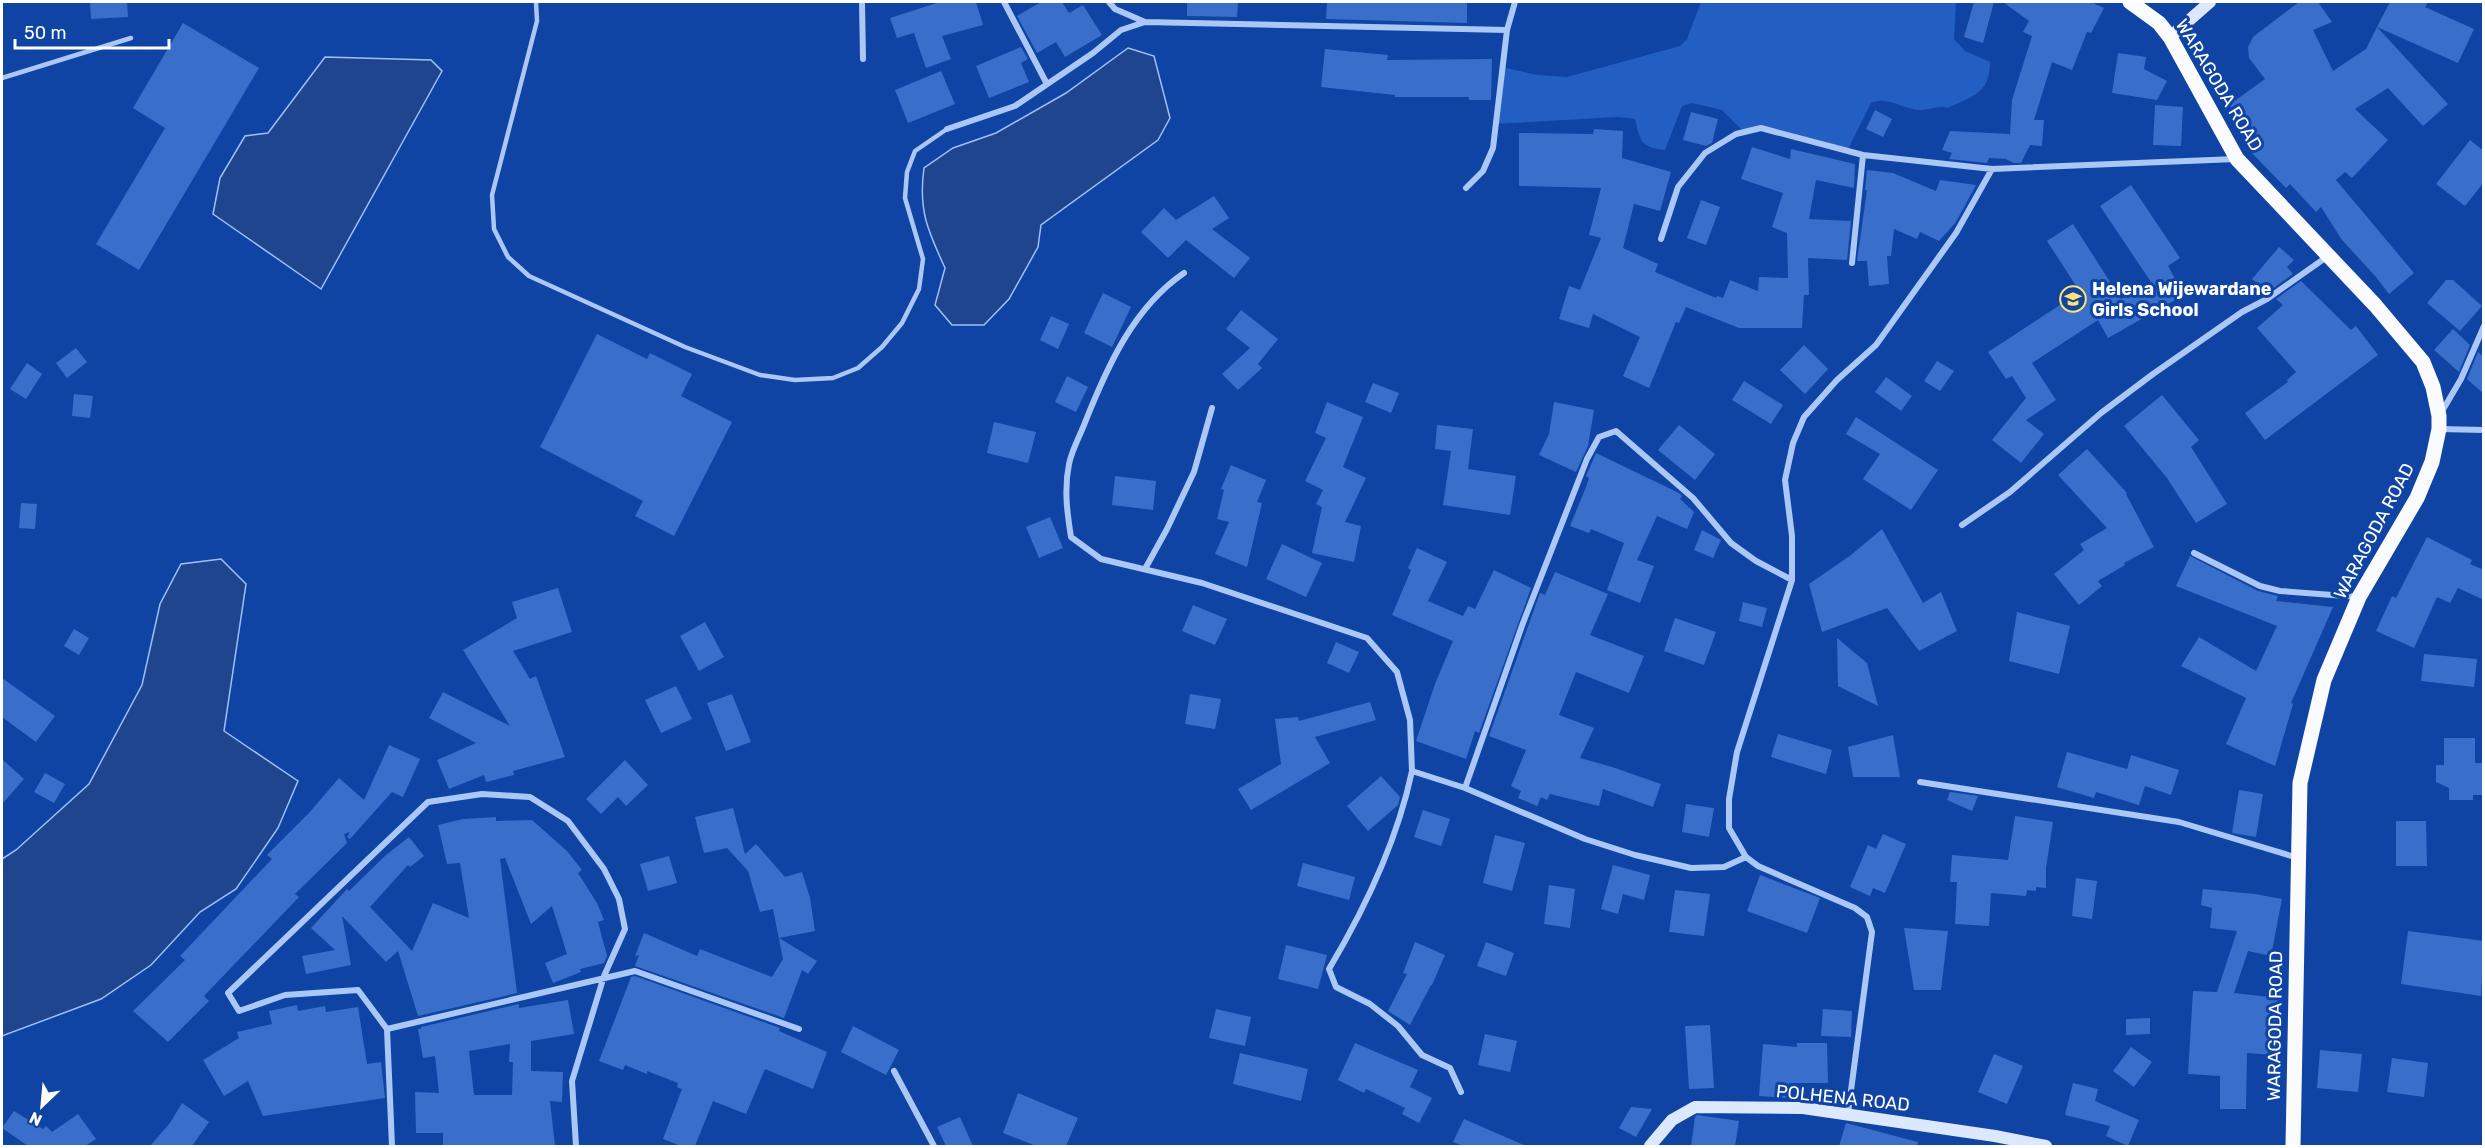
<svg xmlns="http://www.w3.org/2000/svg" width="2485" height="1148" font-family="Rubik,sans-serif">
	<rect width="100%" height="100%" fill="#1044a4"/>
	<path fill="#235ec2" d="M1701,2H1956L1954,39L1965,51L1990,62C1990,94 1972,96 1948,108C1939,105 1932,109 1923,110C1903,111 1890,95 1871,103L1847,151L1762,128L1744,132L1722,110L1692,103L1682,106L1665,150C1640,147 1641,142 1635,119L1618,117L1495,124L1502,67L1537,75L1567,77L1680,46L1687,39Z"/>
	<path fill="#1f458e" stroke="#9dc0f9" stroke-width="1.5" d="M1128,48L1154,56L1170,118L1158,140L1041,225L1038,247L1009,299L984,325H952L935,305L945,268C928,231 918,210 924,168L953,148L996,133L1066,93Z
		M325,57L431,60L442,71L321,289L213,214L220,178L245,136L268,133Z
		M221,559L246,584L224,731L298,781L278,828L236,889L200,912L151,965L101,999L2,1036V859L16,850L89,784L142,685L160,604L181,564Z"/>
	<path fill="#396eca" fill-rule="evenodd" d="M90,2H127L128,17L91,19Z
		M940,2H976L983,25L942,36L951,59L926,68L914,33L897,38L890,18Z
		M1041,2H1062L1069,13L1083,5L1102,35L1065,57L1056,42L1037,53L1017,16Z
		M1187,2H1238L1237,17L1187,16Z
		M1327,2H1467V23L1326,19Z
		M1974,2H1994L1983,43L1964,37Z
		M2003,2H2091L2104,8L2091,33L2087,32L2072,70L2052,62L2034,120H2044L2042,146L2030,145L2021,163H2014L2006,159L1989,158L1987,163L1949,159L1952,153L1942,150L1950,131L2010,134L2012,100L2032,36L2023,32L2029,21Z
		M2299,2H2318L2332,22L2313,30L2333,71L2366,49L2377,27L2448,104L2423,126L2388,88L2355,109L2388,140L2352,178L2345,172L2336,180L2414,273L2389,294L2376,277L2342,240L2321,207L2316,212L2290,184L2286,188L2248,149L2256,142L2229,105L2265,79L2249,58L2248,47L2253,37Z
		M2390,2H2428L2425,7L2474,29L2458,63L2377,27Z
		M183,23L259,68L139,270L96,244L165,128L133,108Z
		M1021,47L1028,59L1021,63L1029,82L989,98L976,66Z
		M1325,49L1388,55L1387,60L1492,59L1491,100H1469V97H1395V95L1321,87Z
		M2118,53L2146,57L2144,69L2167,81L2157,100L2112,93Z
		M941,71L955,104L908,123L895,90Z
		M2155,105L2183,107L2181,146L2153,145Z
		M1875,110L1892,119L1883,137L1866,129Z
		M1691,112L1718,119L1712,143L1706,146L1683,140Z
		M1594,129L1623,131L1622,158L1671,172L1660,211L1634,204L1623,248L1658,264L1655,272L1716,298L1717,296L1723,298L1730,280L1758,291L1759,277L1788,278L1787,233L1772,227L1783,193L1741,179L1752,147L1790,159L1791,149L1855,164L1854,188L1816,180L1809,219L1851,221L1847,260L1808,258L1809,295H1804L1802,328H1739L1686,307L1679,323L1676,322L1649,388L1623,376L1640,337L1593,314L1589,328L1559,319L1569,286L1580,290L1601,238L1589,235L1601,188L1519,186V133L1593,134Z
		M2470,140L2484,151V182L2465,206L2436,184Z
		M1867,170L1893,173L1936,191L1940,180L1976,185L1956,222L1939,241L1920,232L1917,239L1894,229L1891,256H1887L1889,284L1869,286L1867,261H1857L1867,190H1865Z
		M2131,185L2180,258L2168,266L2184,295L2108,338L2098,320L2032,363L2056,400L2026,420L2044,434L2021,463L1992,440L2026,398L2012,376L2006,379L1988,352L2080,292L2047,241L2073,224L2121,299L2151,282L2100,206Z
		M1214,196L1229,218L1212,229L1250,258L1234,278L1186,240L1168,258L1141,232L1164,208L1176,220Z
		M1701,200L1720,207L1706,245L1687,238Z
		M2279,247L2294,260L2287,267L2293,274L2268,292L2252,279Z
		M2446,280H2453L2482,306L2460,331L2427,303Z
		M2301,281L2351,330L2356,326L2378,355L2265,440L2245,413L2288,382L2287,380L2296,372L2257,328L2283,305L2276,299Z
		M1103,293L1131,307L1112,347L1084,333Z
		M1241,310L1278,339L1258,364L1262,368L1238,390L1222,374L1250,348L1226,329Z
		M1051,316L1069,324L1058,349L1040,340Z
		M2453,329L2470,345L2459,372L2434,350Z
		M597,334L647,359L650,353L692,374L681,396L732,422L674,536L635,516L643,501L540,447Z
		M1804,345L1828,369L1805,394L1780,370Z
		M76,348L87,362L67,378L56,363Z
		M2478,352L2484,357V394L2467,379Z
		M1937,361L1954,371L1940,391L1924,381Z
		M27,363L42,374L26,399L10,389Z
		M1067,376L1088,387L1076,412L1055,402Z
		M1886,377L1912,396L1901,411L1875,392Z
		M1744,381L1783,405L1771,424L1732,400Z
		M1373,383L1399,393L1391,413L1365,402Z
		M74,394L93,396L90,418L72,416Z
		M2162,395L2199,440L2191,447L2227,504L2196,523L2167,478L2124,426Z
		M1327,402L1363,417L1343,467L1366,478L1345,522L1361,526L1354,562L1312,553L1322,507L1316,504L1323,490L1305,481L1326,438L1315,433Z
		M1554,402L1594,410L1588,446L1576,472L1539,455L1549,434Z
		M1856,417L1938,470L1911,510L1863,479L1880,454L1846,434Z
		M994,422L1036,432L1028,463L987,453Z
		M1437,425L1473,429L1468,469L1516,476L1510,515L1443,505L1451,451L1435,449Z
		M1679,425L1715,454L1695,480L1658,450Z
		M2087,449L2127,493L2126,494L2154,547L2124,563L2125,565L2098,581L2102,586L2079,605L2054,574L2084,550L2080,544L2107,528L2058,475Z
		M1596,453L1679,493L1682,496L1680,499L1694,512L1687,529L1657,516L1637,560L1654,566L1640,603L1607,590L1624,543L1591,529L1589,533L1570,526L1586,487L1589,478L1586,476Z
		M1231,465L1266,480L1257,502L1262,503L1247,567L1215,554L1229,522L1217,519L1224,490L1221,489Z
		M1115,476L1156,481L1153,510L1112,505Z
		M21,503L37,504L35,529L19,528Z
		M1050,517L1063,548L1039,558L1026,527Z
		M1882,529L1923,603L1941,592L1957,631L1919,651L1887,608L1822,632L1809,584L1851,555Z
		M1702,530L1721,540L1713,558L1694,550Z
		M2427,537L2472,560L2470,564L2484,570V600L2458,588L2450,603L2437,597L2414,648L2376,631L2392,596L2396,598Z
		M1282,544L1322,563L1306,597L1266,579Z
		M1417,548L1447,562L1428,601L1463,616L1468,606L1475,609L1494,570L1531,588L1479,733L1475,731L1466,759L1416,741L1435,684L1453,641L1392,615L1411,570L1408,568Z
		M2190,556L2258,591L2278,596L2276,601L2333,607L2291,703L2293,704L2275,766L2226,744L2246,698L2181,666L2199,637L2256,671L2277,626L2176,586Z
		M1555,572L1608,594L1590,635L1644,656L1629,693L1576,672L1559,715L1594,728L1580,758L1612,767L1661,784L1653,807L1603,789L1599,806L1550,794L1547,800L1541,797L1537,806L1518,798L1521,791L1511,786L1526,750L1489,736L1540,593L1545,595Z
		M558,588L572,632L513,651L530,679L536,676L565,757L513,771L514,775L486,782L484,775L449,789L437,760L476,743L429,718L443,692L510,726L463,650L517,618L512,602Z
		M1743,602L1767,608L1762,627L1739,621Z
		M1193,605L1227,619L1215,645L1182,631Z
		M2017,612L2070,626L2059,674L2009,661Z
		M1675,618L1716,632L1704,665L1664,651Z
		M705,622L724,657L699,671L680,636Z
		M74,629L89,638L79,655L64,646Z
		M1837,638L1867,663L1878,706L1838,686Z
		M1336,642L1359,652L1349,673L1327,663Z
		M2424,654L2477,659L2474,687L2421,681Z
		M2,678L55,716L36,742L2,717Z
		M676,686L692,719L661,733L645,700Z
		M732,694L751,742L726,751L707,703Z
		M1190,694L1221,699L1215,729L1185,724Z
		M1370,702L1376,720L1315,737L1330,763L1251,810L1238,789L1281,764L1275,719L1298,717L1299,721Z
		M1778,734L1832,750L1826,774L1771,757Z
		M1893,735L1900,777H1853L1848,747Z
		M2444,738H2475V763H2484V795H2473V800H2449V788L2436,782V765H2444Z
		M389,745L420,759L403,797L392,792L350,839L347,837L350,832L344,834L347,843L295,894L299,897L204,996L209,1001L168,1042L133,1011L185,960L180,956L272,859L267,855L308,814L339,778L364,800Z
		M2067,752L2127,769L2131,755L2179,770L2171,795L2145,786L2139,805L2096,792L2094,798L2057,787Z
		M2,759L24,779L2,804Z
		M625,760L648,785L626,806L618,797L601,814L586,799Z
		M45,773L65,784L54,803L34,792Z
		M1381,776L1400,797L1398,805L1368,831L1347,806Z
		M2239,790L2263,794L2256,837L2232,833Z
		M1950,792L1978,796L1972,811L1947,800Z
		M1686,804L1714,808L1709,837L1682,832Z
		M733,808L745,854L756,844L785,877L802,872L810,898L815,931L779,938L817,961L808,974L802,970L784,1018L635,966L639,955L635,956L644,933L697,956L700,949L772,977L783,959L773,909L760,912L748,871L727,848L704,853L695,817Z
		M1423,810L1450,819L1441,846L1414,837Z
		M2015,816L2053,822L2046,868V888L2036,887V891L2027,890L2026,896L1991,893L1989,926L1955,924L1957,882H1950L1952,855L2008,860Z
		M496,817V821L532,820L567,851L582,870L578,873L597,903L604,920L598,922L607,956L604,963L580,969L581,972L553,983L545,963L567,954L552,906L531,924L505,858L500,859L517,993L418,1016L398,951L386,962L342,916L351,965L306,974L302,956L335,950L311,928L347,889L349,891L386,855L409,837L424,856L410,867L408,865L370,907L412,951L433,903L469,918L460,863L447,864L438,825L463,819Z
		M2396,821H2426L2427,866H2396Z
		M1883,834L1906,844L1885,893L1873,888L1870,896L1850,887L1868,845L1876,849Z
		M1495,835L1525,843L1512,891L1483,883Z
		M669,856L677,883L648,891L640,864Z
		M1303,863L1355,877L1349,900L1297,886Z
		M1613,865L1650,875L1644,900L1623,894L1618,914L1601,909Z
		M1760,875L1820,898L1807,933L1747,911Z
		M2076,878L2097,881L2092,919L2072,916Z
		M1549,885L1575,889L1570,928L1544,924Z
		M2203,889L2255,894L2282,899L2271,956L2248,951L2234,993L2278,998L2274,1055L2247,1053L2246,1109H2220V1076L2188,1074L2193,991L2217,992L2237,931L2210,928L2212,908L2201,905Z
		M1675,890L1710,894L1704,936L1669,932Z
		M1904,928L1948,931L1941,990H1914Z
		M2408,931L2484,941L2481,996L2401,984Z
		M1415,942L1445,955L1432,985H1431L1410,1025L1388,1011L1407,974L1403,973Z
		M1486,942L1514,953L1506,976L1477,966Z
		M1286,945L1327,955L1318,989L1278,979Z
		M635,976L780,1028L779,1031L827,1052L813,1089L765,1069L746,1114L713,1101L695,1146H681L663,1139L682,1089L677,1087L678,1083L647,1071V1074L625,1065L623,1070L599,1061L631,977Z
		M568,1000L574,1034L531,1041V1071L563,1072L562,1102L550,1101L555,1146H443V1133H416L415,1092L439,1093L435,1056L423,1058L418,1029H421V1027L519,1004V1008ZM510,1044L509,1062H513L512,1095H474L469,1051Z
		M297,1005L298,1011L325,1006L326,1012L358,1007L367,1064L381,1062L385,1098L263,1116L248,1081L224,1096L203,1060L239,1038L237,1032L272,1024L269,1011Z
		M1216,1009L1251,1017L1245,1046L1209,1038Z
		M1823,1009L1852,1011L1851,1037L1821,1036Z
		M2150,1018V1034L2126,1035V1019Z
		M1710,1025L1714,1088L1689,1089L1685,1026Z
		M853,1026L899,1050L886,1075L841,1052Z
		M1485,1034L1517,1041L1510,1072L1478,1065Z
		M1355,1043L1418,1070L1410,1087L1432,1098L1419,1123L1402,1114L1405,1108L1366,1089L1364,1093L1338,1080Z
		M1797,1043H1827L1828,1083H1789L1788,1098L1759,1096L1763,1044L1797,1047Z
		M2131,1047L2152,1062L2134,1087L2113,1071Z
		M2320,1050L2362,1054L2358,1092L2317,1088Z
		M1240,1053L1308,1069L1301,1101L1233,1084Z
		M1994,1054L2023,1066L2007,1104L1978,1092Z
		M2392,1058L2428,1063L2424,1097L2387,1092Z
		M2073,1083L2098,1089L2095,1101L2139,1120L2128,1146L2106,1136L2110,1126L2065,1115Z
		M1018,1093L1078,1118L1066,1146H1036L1003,1133Z
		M182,1103L209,1122L192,1146H150L170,1123Z
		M1631,1107L1652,1109L1636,1137L1619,1128Z
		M14,1111L43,1129L46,1126L52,1132L78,1114L96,1139L85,1146H28L2,1128Z
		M1697,1115L1739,1121L1735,1146H1691L1695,1117Z
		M960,1117L973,1146H946L937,1127Z
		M1464,1119L1526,1146H1463L1453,1142Z
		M1846,1123L1918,1142L1917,1146H1839Z"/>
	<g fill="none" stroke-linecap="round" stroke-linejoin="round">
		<path stroke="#abc7f6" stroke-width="4.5" d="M536,2L537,21L492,195L494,229L508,257L529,276L685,347L760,375L795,380L833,378L858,368L882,347L902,323L919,289L923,259L905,198L907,172L915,151L947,129
			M2,78L131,38"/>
		<path stroke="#abc7f6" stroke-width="6" d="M862,2L863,59
			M1004,2L1047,84
			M1109,2L1115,9L1145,22
			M947,129L1015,106L1093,53L1121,30L1145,22L1507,30L1515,2
			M1466,188L1483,171L1493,148L1507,30
			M1661,239L1678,187L1705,153L1736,134L1761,128L1863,155
			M1852,263L1863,155L1992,169L2236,159
			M1184,273C1134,307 1108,365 1086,420C1081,434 1072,449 1069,464C1064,489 1067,512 1071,537L1101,559L1202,583L1367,638L1397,672L1410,720L1412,771L1465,788
			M2441,413L2461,379L2484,326
			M2439,429L2484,430
			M1962,525L2010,492L2101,413L2153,374L2242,312L2267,299L2328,256
			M2194,553L2260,586L2280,591L2359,597
			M1145,569L1167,529L1194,472L1212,408
			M1412,771C1397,842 1366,907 1329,969L1336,987L1370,1004L1398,1026L1422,1055L1450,1068L1461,1092
			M1920,782L2179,822L2298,858
			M1746,857L1724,867L1691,868L1635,855L1585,839L1465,788L1523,623L1587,459L1599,437L1616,431L1693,498L1731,543L1756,561L1792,580
			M387,1029L635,971L799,1029
			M894,1071L934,1146
			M1848,1113L1872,932L1867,917L1855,908L1758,866L1746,857L1729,828V799L1737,752L1792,580V536L1785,480L1793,443L1804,417L1837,380L1876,345L1956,233L1992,169
			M392,1146L387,1029L358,990L285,995L239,1011L228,993L428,802L482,794L530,797L568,821L604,869L619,899L625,929L604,976L572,1081L576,1146"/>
		<path stroke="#dce8fe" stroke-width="12" d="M2170,37L2210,2
			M1650,1146L1672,1120L1695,1107L1803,1108L1995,1136L2046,1146"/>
		<path stroke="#fafbff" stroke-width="15" d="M2130,2L2159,23L2170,37L2237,159L2375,305L2423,362L2433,387L2439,416V429L2432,462L2417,498L2359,597L2324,680L2300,783L2293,1146"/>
	</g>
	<defs>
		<g id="school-ring" transform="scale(1.35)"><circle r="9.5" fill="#1044a4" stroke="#ffe270" stroke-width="1.5"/><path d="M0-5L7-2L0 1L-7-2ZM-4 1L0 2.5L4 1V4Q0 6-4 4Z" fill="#ffe270"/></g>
	</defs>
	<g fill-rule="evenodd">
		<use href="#school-ring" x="2073" y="299"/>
	</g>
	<g text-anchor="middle" stroke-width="6" stroke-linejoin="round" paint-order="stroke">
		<g font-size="18" fill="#fff" stroke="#1044a4">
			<text transform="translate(2219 85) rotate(59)" y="6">WARAGODA ROAD</text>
			<text transform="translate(2374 531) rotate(-62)" y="6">WARAGODA ROAD</text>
			<text transform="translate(2275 1026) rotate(-89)" y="6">WARAGODA ROAD</text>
			<text transform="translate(1843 1098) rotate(6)" y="6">POLHENA ROAD</text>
		</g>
		<g font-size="18" font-weight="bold" fill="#fff" stroke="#1044a4" text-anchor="start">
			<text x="2092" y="295">Helena Wijewardane<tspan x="2092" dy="21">Girls School</tspan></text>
		</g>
	</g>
	<rect width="2485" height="1148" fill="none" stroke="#ffffff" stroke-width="6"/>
	<g transform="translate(42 1106) rotate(206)" stroke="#1044a4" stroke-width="4.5" paint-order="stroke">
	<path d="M0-4.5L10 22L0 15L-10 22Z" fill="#ffffff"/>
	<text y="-9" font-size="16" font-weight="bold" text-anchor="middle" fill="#ffffff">N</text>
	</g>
	<path d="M15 39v9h154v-9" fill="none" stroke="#ffffff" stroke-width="3"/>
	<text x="24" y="39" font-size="18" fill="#ffffff" stroke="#1044a4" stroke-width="4.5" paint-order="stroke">50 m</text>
</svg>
